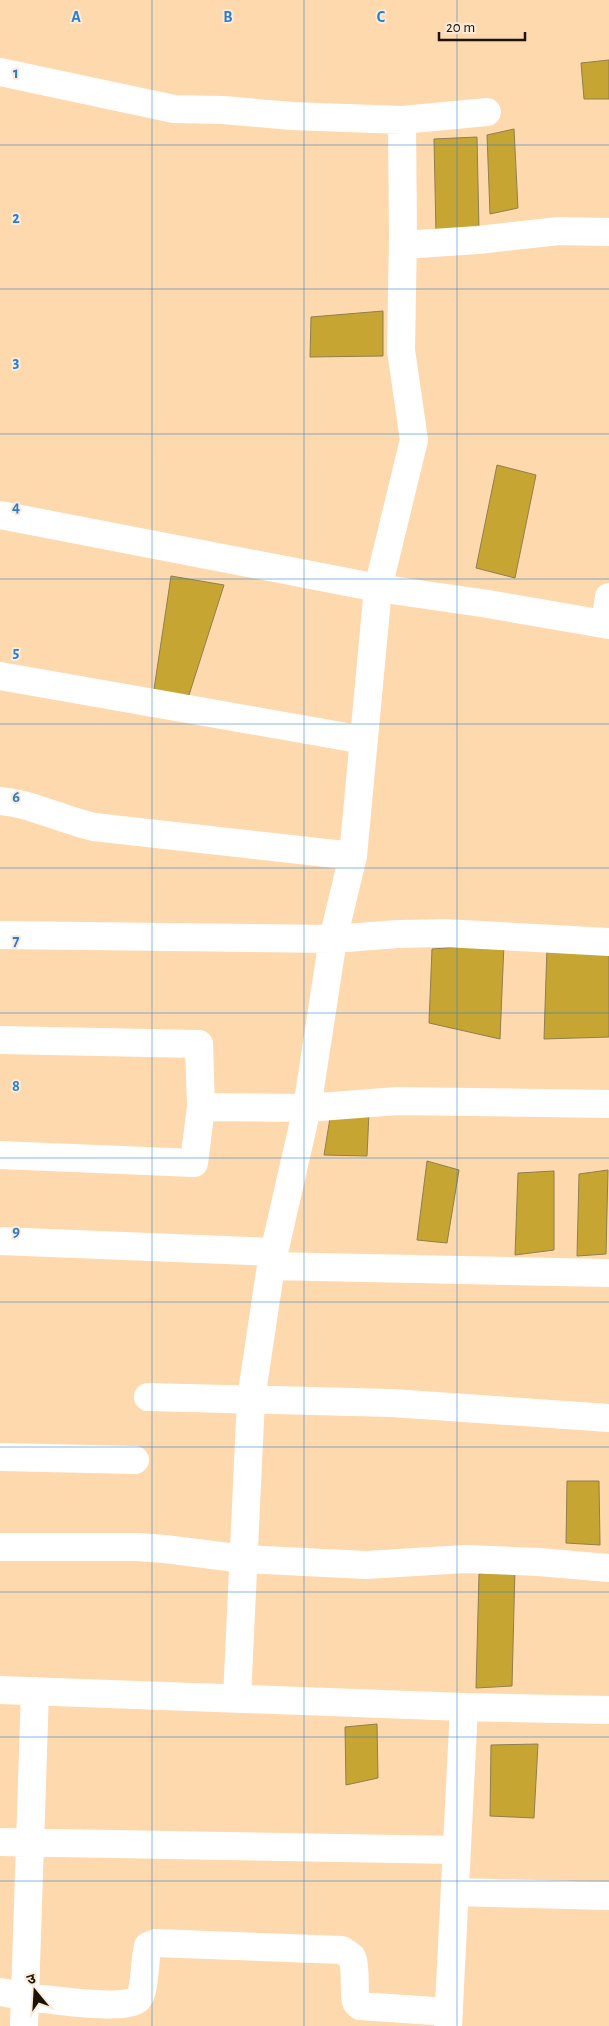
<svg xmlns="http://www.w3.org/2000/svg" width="609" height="2026" font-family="'Alegreya Sans','Noto Sans Devanagari',sans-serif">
	<rect width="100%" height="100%" fill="#fed9ae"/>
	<path fill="#c7a533" stroke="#8f7f4e" d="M609,60V99H584L581,63Z
		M514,129L518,208L490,214L487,135Z
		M477,137L479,229L436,234L434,139Z
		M383,311V356L310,357L311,317Z
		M497,465L536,475L515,578L476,568Z
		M171,576L224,585L189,695L153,696Z
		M504,944L500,1039L429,1023L432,949Z
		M547,947L609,952V1037L544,1039Z
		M331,1112H369L367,1156L324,1155Z
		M427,1161L459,1170L447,1243L417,1240Z
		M608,1170L606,1254L577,1256L579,1174Z
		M554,1171V1250L515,1255L518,1173Z
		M567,1481H599L600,1545L566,1543Z
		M515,1568L512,1686L476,1688L479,1574Z
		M377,1724L378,1778L346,1785L345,1727Z
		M538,1744L534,1818L490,1816L491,1745Z"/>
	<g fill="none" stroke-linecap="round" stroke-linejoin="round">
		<path stroke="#fff" stroke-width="28" d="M0,72L174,109L223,110L292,116L402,120L487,112
			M403,245L478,240L559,231L609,232
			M0,515L378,588L488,604L609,625
			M605,624L609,597
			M0,676L364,740
			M0,801C33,804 62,820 94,827L353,856
			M0,935L333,939L398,934L444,933L609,942
			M0,1040L199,1044L201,1107L194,1163L0,1155
			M201,1107L307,1108L397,1101L609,1104
			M0,1241L274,1252
			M271,1266L609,1273
			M148,1397L392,1403L609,1418
			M0,1457L135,1460
			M0,1547H137L165,1549L244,1559L366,1565L464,1559L539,1562L609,1568
			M0,1690L464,1707L609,1710
			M237,1698L251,1399L271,1266L307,1108L333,939L353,856L378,588L414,440L401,350L403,237L402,120
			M0,1842L457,1850
			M455,1892L609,1896
			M0,1992C22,1996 124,2013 138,1999C146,1990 144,1959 148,1946L155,1943L342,1950L352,1957C357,1971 353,1987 356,2002L360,2006L449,2012
			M24,2026L35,1691
			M448,2026L464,1707"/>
	</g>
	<path fill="none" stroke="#2c7dcd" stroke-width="1" stroke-opacity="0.55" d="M152,0V2026M304,0V2026M457,0V2026M0,145H609M0,289H609M0,434H609M0,579H609M0,724H609M0,868H609M0,1013H609M0,1158H609M0,1302H609M0,1447H609M0,1592H609M0,1737H609M0,1881H609"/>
	<g font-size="16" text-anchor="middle" font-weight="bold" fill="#2c7dcd" stroke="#faebda" stroke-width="4" stroke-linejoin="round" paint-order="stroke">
		<text x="76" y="22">A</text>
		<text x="228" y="22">B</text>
		<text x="381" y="22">C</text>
		<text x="16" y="78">1</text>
		<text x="16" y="223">2</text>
		<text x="16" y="367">3</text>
		<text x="16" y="512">4</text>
		<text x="16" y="657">5</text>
		<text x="16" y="802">6</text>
		<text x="16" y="946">7</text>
		<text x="16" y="1091">8</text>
		<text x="16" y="1236">9</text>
	</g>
	<g transform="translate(35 1991) rotate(342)" stroke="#faebda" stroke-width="4" paint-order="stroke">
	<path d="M0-4L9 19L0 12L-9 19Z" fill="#1e1203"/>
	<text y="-8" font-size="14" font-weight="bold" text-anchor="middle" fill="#1e1203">उ</text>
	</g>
	<path d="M439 32v8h86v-8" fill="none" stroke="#1e1203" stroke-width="2.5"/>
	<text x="446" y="32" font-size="15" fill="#1e1203" stroke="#faebda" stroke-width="4" paint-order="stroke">20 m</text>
</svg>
